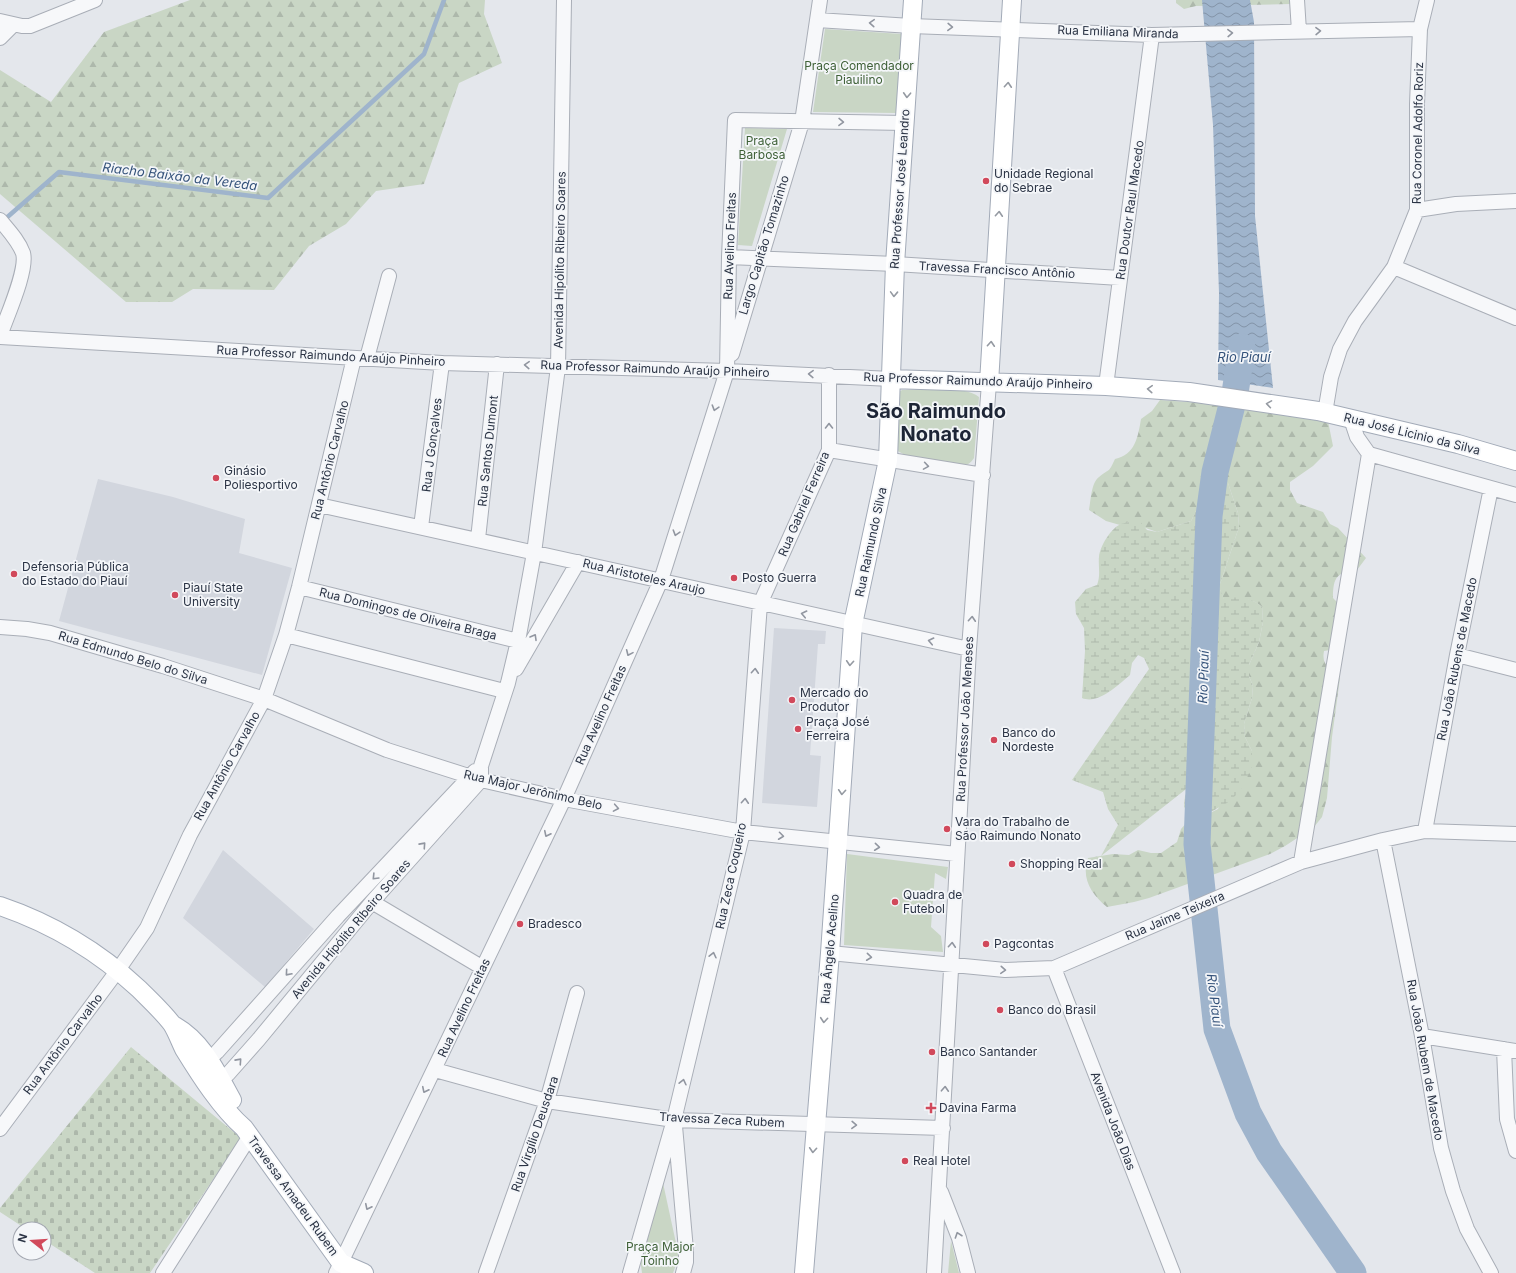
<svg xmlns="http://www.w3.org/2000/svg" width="1516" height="1273" font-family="Inter,sans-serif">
	<defs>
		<pattern id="forest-firs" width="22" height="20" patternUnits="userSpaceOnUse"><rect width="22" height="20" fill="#c9d6c5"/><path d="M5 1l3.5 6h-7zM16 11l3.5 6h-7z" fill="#adb8ab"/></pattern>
		<pattern id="wetland-marsh" width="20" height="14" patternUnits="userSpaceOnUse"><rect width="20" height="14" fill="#c9d6c5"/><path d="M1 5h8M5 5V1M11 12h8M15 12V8" fill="none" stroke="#adb8ab"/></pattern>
		<pattern id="cemetery-stones" width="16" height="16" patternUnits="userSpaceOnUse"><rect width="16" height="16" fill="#c9d6c5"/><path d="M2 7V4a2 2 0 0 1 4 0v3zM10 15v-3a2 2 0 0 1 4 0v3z" fill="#adb8ab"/></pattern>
		<pattern id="water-waves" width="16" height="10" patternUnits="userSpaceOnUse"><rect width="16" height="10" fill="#9fb4cc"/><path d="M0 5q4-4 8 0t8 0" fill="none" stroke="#8293a7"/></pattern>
	</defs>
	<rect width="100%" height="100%" fill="#e4e7ec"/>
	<path fill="#d2d6de" d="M98,479L173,497L245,519L239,553L292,568L262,675L59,621Z
		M774,628L826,631L825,644H818L810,755L821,756L817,807L762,803Z
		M223,850L314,929L265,987L183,918Z"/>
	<path fill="url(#forest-firs)" d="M190,0H485L484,14L502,63L459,83L424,184L376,191L346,224L309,246L274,290L193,289L172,302H126L0,194V70L51,102L104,32Z
		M1176,0H1296L1290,4L1196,6L1184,9L1176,3Z
		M1211,392L1327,416L1333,446L1313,466L1290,482V490L1297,503L1323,512L1330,524L1338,528L1366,558L1357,570C1337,572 1333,577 1333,598L1339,604V627L1346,635L1342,648L1324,651C1321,666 1331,669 1340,678L1332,737L1327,798L1322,817L1314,827L1285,846L1270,854L1149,898L1134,902L1107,907C1091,894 1081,878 1088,858L1113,854L1129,855L1138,850L1151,853H1161L1177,842L1181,829L1188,821L1198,819L1218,809L1252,751L1245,737L1244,724L1252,698L1253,686L1249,676V665L1259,642L1263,622L1262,607C1251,597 1239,598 1224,600L1219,587L1239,527L1238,513L1228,483L1208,480L1202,499L1191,521L1157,532L1129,522L1120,525L1106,521L1089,510C1091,500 1091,483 1099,477C1110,468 1108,474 1115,459C1135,455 1138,437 1141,419L1152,411L1160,400L1201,403Z"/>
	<path fill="url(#wetland-marsh)" d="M1215,472L1228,483L1238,513L1239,527L1219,587L1224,599C1238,596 1251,597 1262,607L1263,622L1259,642L1249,665V676L1253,686L1252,698L1244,724L1245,737L1252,751V766L1244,785L1235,796L1227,803L1198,819L1184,807L1185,796L1190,786L1101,856L1118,825L1108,809L1103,792L1072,780L1149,669L1144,658L1138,655L1132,663L1130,675C1118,685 1098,705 1082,698L1085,651L1084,628L1076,614L1075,602L1086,589L1097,585C1101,574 1098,567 1099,557C1100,546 1111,528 1121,524C1127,522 1133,521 1139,520L1147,530L1157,532L1191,521C1200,505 1203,485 1215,472Z"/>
	<path fill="url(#cemetery-stones)" d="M131,1047L241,1138L150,1273H95L44,1240V1229H26L0,1212V1208Z"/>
	<path fill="#c9d6c5" d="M825,29L902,34L897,113L813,112Z
		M745,128L787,129L752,246L738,245Z
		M902,390C920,390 965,385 979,397L974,458C970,464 967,465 960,466L905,455L896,450L899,392Z
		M847,854L948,867L946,879L935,873L931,927L941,936L943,952L844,945Z
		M663,1183L679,1257L673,1273H642L640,1258Z
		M951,1241L959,1273H948Z"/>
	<path fill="url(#water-waves)" d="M1202,0H1250L1254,22L1255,216L1273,388L1218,380L1219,293L1213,125Z"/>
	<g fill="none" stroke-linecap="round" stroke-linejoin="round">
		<path stroke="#9fb4cc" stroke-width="4.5" d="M4,220L59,172L268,198L424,54L444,0"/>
		<path stroke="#9fb4cc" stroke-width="27" d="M1242,347L1235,393L1215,472L1209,516L1197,844L1217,1029L1248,1113L1269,1152L1353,1273"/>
		<g stroke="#a9aeb7" stroke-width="16">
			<path id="minor" d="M1297,0L1299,31
				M817,20L911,26L1152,35L1420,29
				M0,21L22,26H30L95,0
				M0,38L13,25
				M1417,210L1456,204L1516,201
				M0,220C9,231 18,240 23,253C28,270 6,318 0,336
				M729,257L895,264L1120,278
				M1394,267L1516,318
				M0,337L442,363L727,371L891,379
				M732,354L802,122L820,0
				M367,358L389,276
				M1106,386L1152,35
				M1325,413L1331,377L1340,349L1355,321L1394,267L1417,210V104L1420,29L1427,0
				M1351,419L1357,437L1369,454L1516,495
				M829,450L983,475
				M319,505C536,552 752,602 969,649
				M421,527L442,363
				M478,539L497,364
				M299,587L518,641
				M0,627L27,629L50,633L163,666L264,699L387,750L481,780L564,799L743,832L957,854
				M286,635L504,691
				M1457,655L1516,670
				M516,669L578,562
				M1425,831L1457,655L1491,488
				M1383,840L1422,1036L1441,1148L1453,1191L1467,1229L1491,1273
				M1301,862L1369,454
				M372,902L483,968
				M830,953L1005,970L1054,968L1301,862L1383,840L1425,831L1516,834
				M1054,968L1173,1273
				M1422,1036L1516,1051
				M1504,1049L1507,1119L1516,1151
				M202,1066L217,1052L338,916L475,771
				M435,1070L547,1101L674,1120L943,1128
				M214,1085L228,1074L259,1039L372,902L481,780V766L508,683L518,641L534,553L558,367L564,0
				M675,1126L686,1250V1262L683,1273
				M0,1129L118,970L147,928L190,835L264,699L286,635L299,587L354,358
				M941,1192L959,1238L968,1273
				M163,1273L250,1136
				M336,1273L564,799L661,580L727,371L729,257L735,120L905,123
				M486,1273L547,1101L577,993
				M630,1273L674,1120L743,832L760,604L829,450V375
				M934,1273L969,649L989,383"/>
		</g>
		<g stroke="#a3abb8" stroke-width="20">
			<path id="major" d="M891,379L1106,386L1189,392L1318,411L1458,444L1516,461
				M989,383L1012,0
				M0,906C53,924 98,951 139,989C150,1000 163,1012 172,1024C177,1032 180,1041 184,1049C200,1075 221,1108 244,1128L341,1263L364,1273
				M175,1026C203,1042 217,1073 232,1100
				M804,1273L830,953L853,624L888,460L895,264L913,0"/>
		</g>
		<use href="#minor" stroke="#f7f8fa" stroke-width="14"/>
		<use href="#major" stroke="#fff" stroke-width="18"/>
	</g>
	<defs><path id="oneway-chevron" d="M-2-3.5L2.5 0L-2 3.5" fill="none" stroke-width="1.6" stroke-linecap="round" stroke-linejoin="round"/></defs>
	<g stroke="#9196a0">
		<use href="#oneway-chevron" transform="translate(872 23) rotate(-176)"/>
		<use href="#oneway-chevron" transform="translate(950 27) rotate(2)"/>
		<use href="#oneway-chevron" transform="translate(1318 31) rotate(-1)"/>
		<use href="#oneway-chevron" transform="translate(1230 33) rotate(-2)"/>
		<use href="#oneway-chevron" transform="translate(841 122) rotate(1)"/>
		<use href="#oneway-chevron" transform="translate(527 365) rotate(-177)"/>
		<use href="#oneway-chevron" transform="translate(811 374) rotate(-178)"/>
		<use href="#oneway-chevron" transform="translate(715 408) rotate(107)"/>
		<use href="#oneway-chevron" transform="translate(829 426) rotate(-90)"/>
		<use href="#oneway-chevron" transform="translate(926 466) rotate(9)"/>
		<use href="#oneway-chevron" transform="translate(676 533) rotate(107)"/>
		<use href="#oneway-chevron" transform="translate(804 614) rotate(-168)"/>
		<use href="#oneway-chevron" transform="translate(972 619) rotate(-86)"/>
		<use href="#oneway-chevron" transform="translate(534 637) rotate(-60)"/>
		<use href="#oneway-chevron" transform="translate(931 641) rotate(-168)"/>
		<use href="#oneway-chevron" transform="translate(629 653) rotate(114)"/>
		<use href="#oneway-chevron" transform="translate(755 671) rotate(-86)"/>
		<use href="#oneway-chevron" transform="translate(745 801) rotate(-86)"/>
		<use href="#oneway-chevron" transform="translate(616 808) rotate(10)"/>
		<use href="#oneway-chevron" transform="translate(547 834) rotate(116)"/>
		<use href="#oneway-chevron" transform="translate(781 836) rotate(7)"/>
		<use href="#oneway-chevron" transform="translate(423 845) rotate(-48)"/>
		<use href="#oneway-chevron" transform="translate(877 847) rotate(6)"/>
		<use href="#oneway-chevron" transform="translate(375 877) rotate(134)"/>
		<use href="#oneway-chevron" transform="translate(952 945) rotate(-86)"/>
		<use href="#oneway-chevron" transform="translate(713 955) rotate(-77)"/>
		<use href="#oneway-chevron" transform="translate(869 957) rotate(6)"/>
		<use href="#oneway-chevron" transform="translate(1003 970) rotate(4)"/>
		<use href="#oneway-chevron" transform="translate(288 973) rotate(131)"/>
		<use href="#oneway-chevron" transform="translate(239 1061) rotate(-48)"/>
		<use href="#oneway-chevron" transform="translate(683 1082) rotate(-77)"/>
		<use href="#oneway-chevron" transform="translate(945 1089) rotate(-87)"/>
		<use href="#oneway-chevron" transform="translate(425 1090) rotate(116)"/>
		<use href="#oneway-chevron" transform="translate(854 1125) rotate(2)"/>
		<use href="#oneway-chevron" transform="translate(368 1207) rotate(116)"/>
		<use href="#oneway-chevron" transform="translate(958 1235) rotate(-109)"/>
	</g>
	<g stroke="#959aa2">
		<use href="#oneway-chevron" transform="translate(1008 85) rotate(-86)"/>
		<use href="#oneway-chevron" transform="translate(907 95) rotate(93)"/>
		<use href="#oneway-chevron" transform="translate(999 214) rotate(-86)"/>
		<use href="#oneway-chevron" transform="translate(894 294) rotate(92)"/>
		<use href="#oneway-chevron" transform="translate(991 344) rotate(-86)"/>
		<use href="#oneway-chevron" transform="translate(1150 389) rotate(-176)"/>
		<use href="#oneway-chevron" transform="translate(1269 404) rotate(-171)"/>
		<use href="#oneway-chevron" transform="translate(850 663) rotate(94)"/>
		<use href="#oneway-chevron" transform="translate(842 792) rotate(94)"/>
		<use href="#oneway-chevron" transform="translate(824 1020) rotate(95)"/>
		<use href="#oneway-chevron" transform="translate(813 1150) rotate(94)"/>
	</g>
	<g fill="#d1495b" stroke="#f4f6f9" stroke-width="1.5">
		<circle cx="986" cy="181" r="4"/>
		<circle cx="216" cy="478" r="4"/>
		<circle cx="14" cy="574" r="4"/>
		<circle cx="734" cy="578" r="4"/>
		<circle cx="175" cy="595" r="4"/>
		<circle cx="792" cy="700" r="4"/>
		<circle cx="798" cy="729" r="4"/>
		<circle cx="994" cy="740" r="4"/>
		<circle cx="947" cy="829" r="4"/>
		<circle cx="1012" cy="864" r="4"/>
		<circle cx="895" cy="902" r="4"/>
		<circle cx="520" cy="924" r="4"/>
		<circle cx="986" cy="944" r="4"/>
		<circle cx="1000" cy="1010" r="4"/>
		<circle cx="932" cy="1052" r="4"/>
		<path d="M929 1102h4v4h4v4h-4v4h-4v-4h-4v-4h4z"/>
		<circle cx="905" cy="1161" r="4"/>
	</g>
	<g text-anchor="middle" stroke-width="3.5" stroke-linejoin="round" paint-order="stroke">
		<g font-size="12" fill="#2b3445" stroke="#f4f6f9">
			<text transform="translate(1118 32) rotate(2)" y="4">Rua Emiliana Miranda</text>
			<text transform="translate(1418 133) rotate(-89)" y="4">Rua Coronel Adolfo Roriz</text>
			<text transform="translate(900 189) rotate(-86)" y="4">Rua Professor José Leandro</text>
			<text transform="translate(1130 210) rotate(-82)" y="4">Rua Doutor Raul Macedo</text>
			<text transform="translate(764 245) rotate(-73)" y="4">Largo Capitão Tomazinho</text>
			<text transform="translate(730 246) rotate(-88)" y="4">Rua Avelino Freitas</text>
			<text transform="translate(560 260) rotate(-89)" y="4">Avenida Hipólito Ribeiro Soares</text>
			<text transform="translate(997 270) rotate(3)" y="4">Travessa Francisco Antônio</text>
			<text transform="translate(331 356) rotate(3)" y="4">Rua Professor Raimundo Araújo Pinheiro</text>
			<text transform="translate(655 369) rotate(2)" y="4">Rua Professor Raimundo Araújo Pinheiro</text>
			<text transform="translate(978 381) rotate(2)" y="4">Rua Professor Raimundo Araújo Pinheiro</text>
			<text transform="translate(1412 434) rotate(14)" y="4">Rua José Licinio da Silva</text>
			<text transform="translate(432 445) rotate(-83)" y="4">Rua J Gonçalves</text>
			<text transform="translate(488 451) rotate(-84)" y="4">Rua Santos Dumont</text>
			<text transform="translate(330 460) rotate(-76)" y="4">Rua Antônio Carvalho</text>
			<text transform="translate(804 504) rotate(-67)" y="4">Rua Gabriel Ferreira</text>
			<text transform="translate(871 542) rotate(-78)" y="4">Rua Raimundo Silva</text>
			<text transform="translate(644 577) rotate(13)" y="4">Rua Aristoteles Araujo</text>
			<text transform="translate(408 614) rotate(14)" y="4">Rua Domingos de Oliveira Braga</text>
			<text transform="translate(133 658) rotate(17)" y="4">Rua Edmundo Belo do Silva</text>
			<text transform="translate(1457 659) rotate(-79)" y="4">Rua João Rubens de Macedo</text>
			<text transform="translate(601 715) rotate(-66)" y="4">Rua Avelino Freitas</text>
			<text transform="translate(965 719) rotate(-87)" y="4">Rua Professor João Meneses</text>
			<text transform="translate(227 766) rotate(-61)" y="4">Rua Antônio Carvalho</text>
			<text transform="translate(533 790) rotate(13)" y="4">Rua Major Jerônimo Belo</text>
			<text transform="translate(731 876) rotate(-78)" y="4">Rua Zeca Coqueiro</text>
			<text transform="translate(1175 916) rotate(-23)" y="4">Rua Jaime Teixeira</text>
			<text transform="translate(351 929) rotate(-50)" y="4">Avenida Hipólito Ribeiro Soares</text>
			<text transform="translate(830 949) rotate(-85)" y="4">Rua Ângelo Acelino</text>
			<text transform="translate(464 1008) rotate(-65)" y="4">Rua Avelino Freitas</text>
			<text transform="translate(63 1044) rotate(-53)" y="4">Rua Antônio Carvalho</text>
			<text transform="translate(1425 1060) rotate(80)" y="4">Rua João Rubem de Macedo</text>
			<text transform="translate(722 1120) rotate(3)" y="4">Travessa Zeca Rubem</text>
			<text transform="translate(1113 1121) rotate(69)" y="4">Avenida João Dias</text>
			<text transform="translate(535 1134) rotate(-71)" y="4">Rua Virgílio Deusdara</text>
			<text transform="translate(293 1196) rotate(54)" y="4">Travessa Amadeu Rubem</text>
		</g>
		<g font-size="12" fill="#3f6138" stroke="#f4f6f9">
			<text x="859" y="70">Praça Comendador<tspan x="859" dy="14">Piauilino</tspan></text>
			<text x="762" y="145">Praça<tspan x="762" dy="14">Barbosa</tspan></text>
			<text x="660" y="1251">Praça Major<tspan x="660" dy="14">Toinho</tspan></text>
		</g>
		<g font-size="12" fill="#2b3445" stroke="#f4f6f9" text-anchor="start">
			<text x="994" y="178">Unidade Regional<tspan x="994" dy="14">do Sebrae</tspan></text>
			<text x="224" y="475">Ginásio<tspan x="224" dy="14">Poliesportivo</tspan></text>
			<text x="22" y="571">Defensoria Pública<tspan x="22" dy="14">do Estado do Piauí</tspan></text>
			<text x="742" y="582">Posto Guerra</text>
			<text x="183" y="592">Piauí State<tspan x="183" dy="14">University</tspan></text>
			<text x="800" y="697">Mercado do<tspan x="800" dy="14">Produtor</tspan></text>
			<text x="806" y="726">Praça José<tspan x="806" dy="14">Ferreira</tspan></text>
			<text x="1002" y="737">Banco do<tspan x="1002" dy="14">Nordeste</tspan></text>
			<text x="955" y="826">Vara do Trabalho de<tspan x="955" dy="14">São Raimundo Nonato</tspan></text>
			<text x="1020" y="868">Shopping Real</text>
			<text x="903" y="899">Quadra de<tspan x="903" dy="14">Futebol</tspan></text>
			<text x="528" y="928">Bradesco</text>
			<text x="994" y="948">Pagcontas</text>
			<text x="1008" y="1014">Banco do Brasil</text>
			<text x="940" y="1056">Banco Santander</text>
			<text x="939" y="1112">Davina Farma</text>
			<text x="913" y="1165">Real Hotel</text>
		</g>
		<g font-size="13" font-style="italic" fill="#34527a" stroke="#f4f6f9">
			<text transform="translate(180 176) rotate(7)" y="5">Riacho Baixão da Vereda</text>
			<text x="1244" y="362">Rio Piauí</text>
			<text transform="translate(1203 677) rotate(-88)" y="5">Rio Piauí</text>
			<text transform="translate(1215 1000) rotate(83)" y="5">Rio Piauí</text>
		</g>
		<g font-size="20" font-weight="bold" fill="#1d2536" stroke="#f4f6f9">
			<text x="936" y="418">São Raimundo<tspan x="936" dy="23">Nonato</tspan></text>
		</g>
	</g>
	<g transform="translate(32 1241) rotate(287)"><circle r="19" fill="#f4f6f9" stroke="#a4a8b1"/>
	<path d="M0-3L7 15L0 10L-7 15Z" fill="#d1495b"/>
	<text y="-6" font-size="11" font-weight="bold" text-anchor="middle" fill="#2b3445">N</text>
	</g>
</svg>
